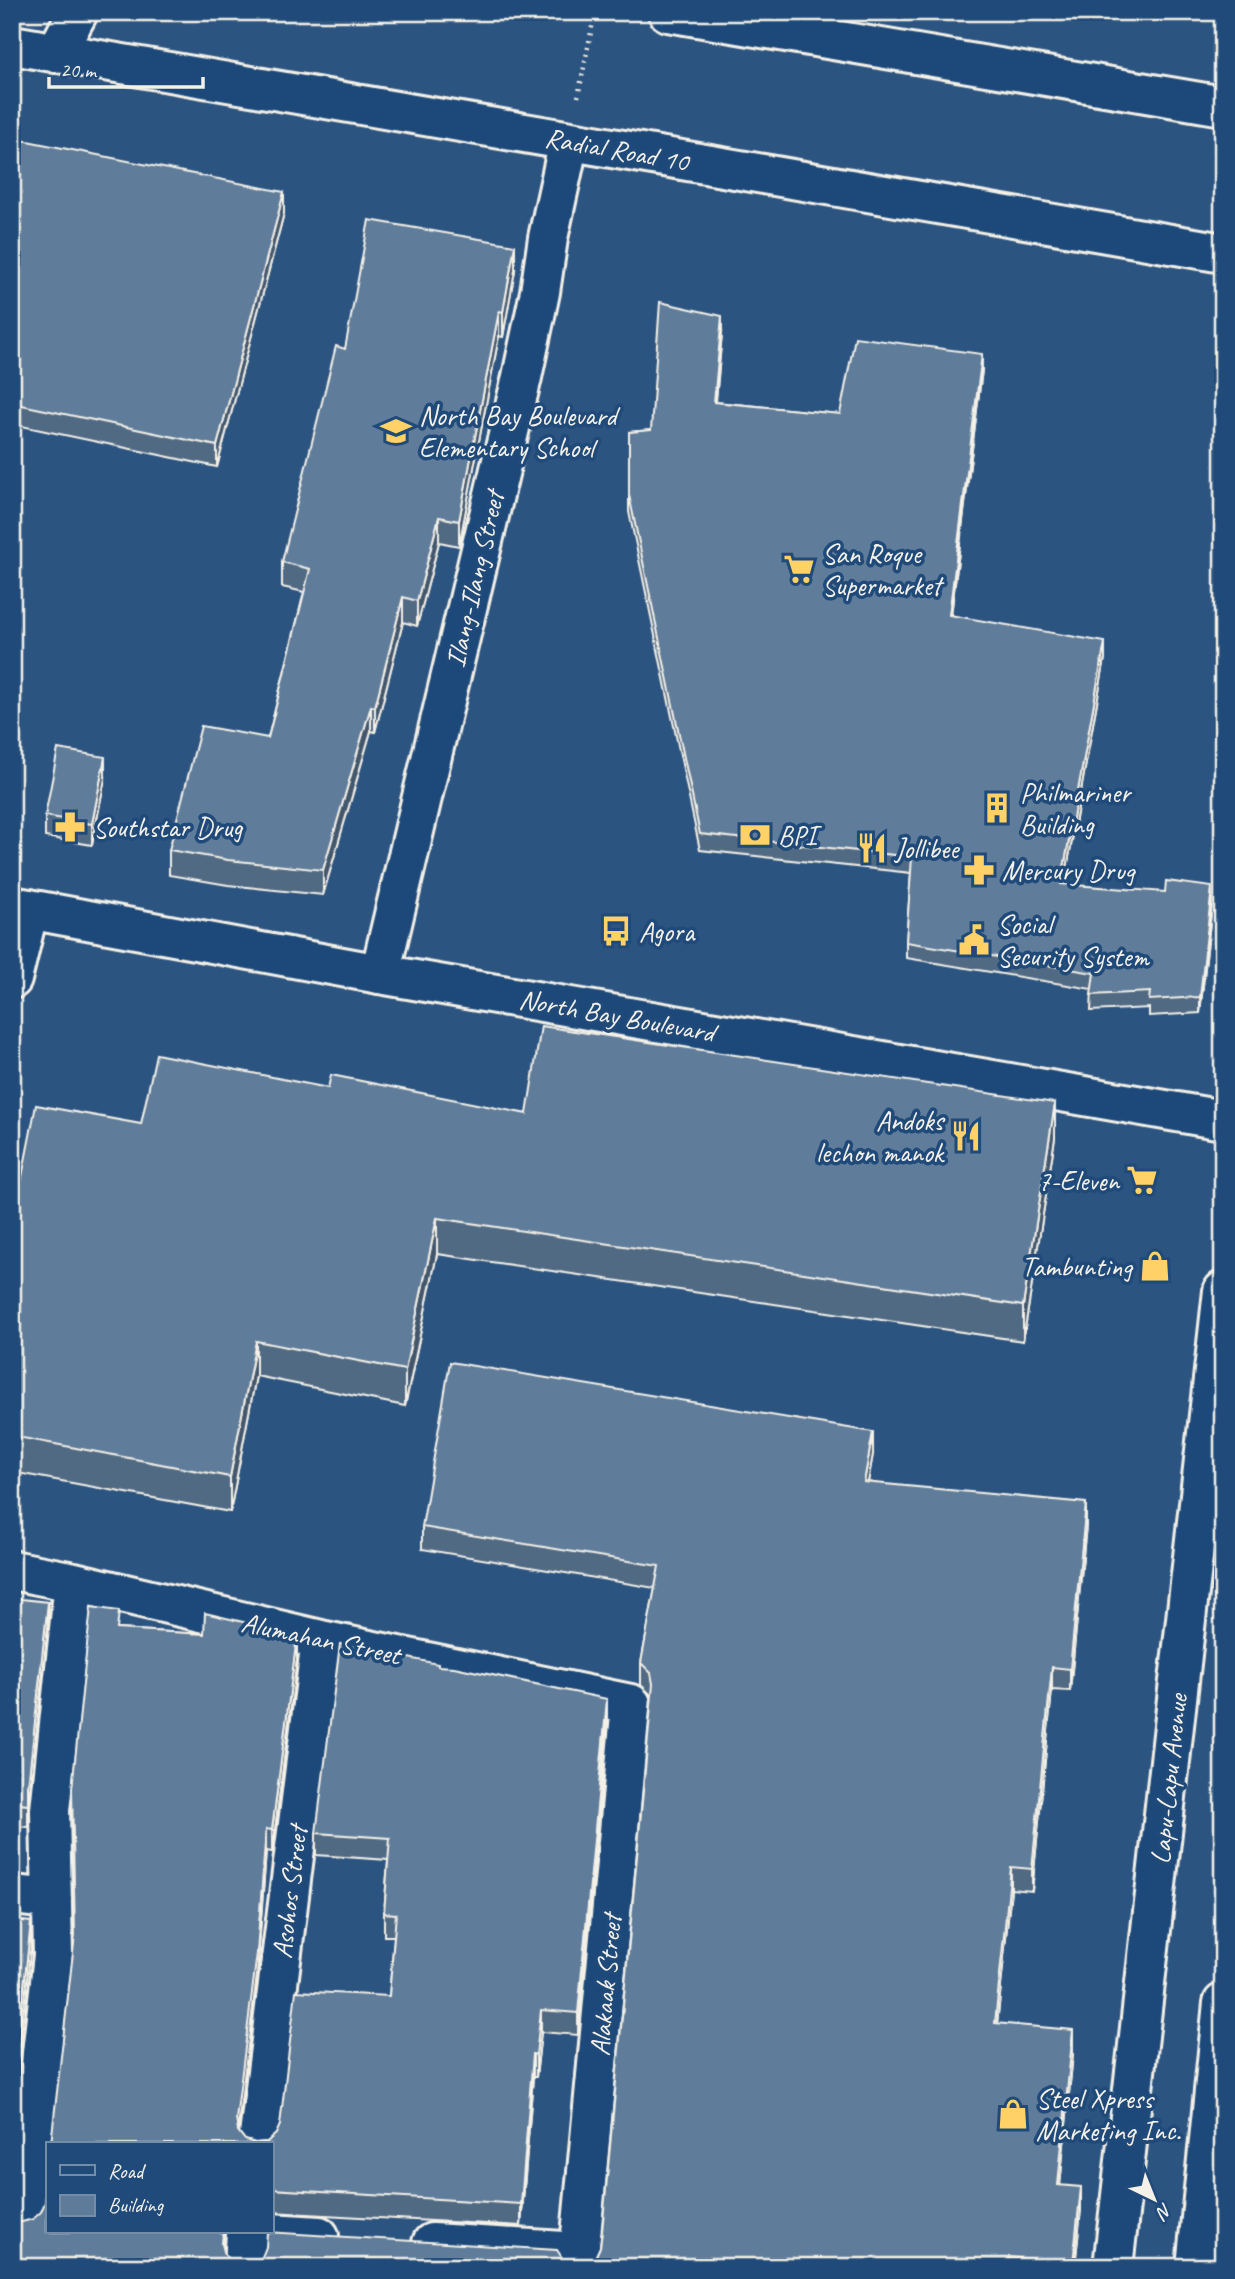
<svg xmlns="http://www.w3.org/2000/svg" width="1235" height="2279" font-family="Caveat,sans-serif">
	<rect width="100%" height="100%" fill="#2c5481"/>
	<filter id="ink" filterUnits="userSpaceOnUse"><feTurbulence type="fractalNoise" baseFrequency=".0143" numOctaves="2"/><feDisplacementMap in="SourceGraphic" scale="14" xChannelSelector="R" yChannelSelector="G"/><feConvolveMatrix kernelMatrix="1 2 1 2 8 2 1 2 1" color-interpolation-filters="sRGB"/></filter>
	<g filter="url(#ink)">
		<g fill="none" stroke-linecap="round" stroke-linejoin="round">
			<g stroke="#f4f1e8" stroke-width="44">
				<path id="minor" d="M380,974L522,377L540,292L548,238L569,141
					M12,979L29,909
					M12,1570L74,1582L321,1640L631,1704L578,2267
					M12,1895L52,1899
					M258,2144L321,1640
					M12,2221L23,2222L53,1955L50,1810L74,1582
					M253,2232L319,2236
					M432,2243L580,2252
					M244,2267L246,2232"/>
			</g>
			<g stroke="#f4f1e8" stroke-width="44">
				<path id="major" d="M12,906L380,974L1223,1120
					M1113,2267L1223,1291
					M1196,2267L1223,2003"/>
			</g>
			<g stroke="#f4f1e8" stroke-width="44">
				<path id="highway" d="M668,12L1223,106
					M12,45L1223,253
					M56,53L78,12"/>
			</g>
			<path stroke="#f4f1e8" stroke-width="4.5" stroke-dasharray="2 5" stroke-linecap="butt" d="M578,97L595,12"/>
			<use href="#minor" stroke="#1f4a7a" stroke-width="38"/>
			<use href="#major" stroke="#1f4a7a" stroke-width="38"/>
			<use href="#highway" stroke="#1f4a7a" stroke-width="38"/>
		</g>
		<path fill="#516a84" stroke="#f4f1e8" stroke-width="2" d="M12,138L284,213L217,467L12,424Z
			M515,270L503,337L499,336L459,546L439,542L417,626L403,622L375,732L371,731L323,895L228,885L169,875V850L268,738L304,592L282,587V562L345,349Z
			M722,333L716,402L840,414L982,370L951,615L1105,658L1064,885L1212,904L1200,1013L1149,1016V1008L1091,1011L1092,989L906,958V942L911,873L700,850L629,512V432L651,430Z
			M105,778L92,845L45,837V816Z
			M328,1088L527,1114L1055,1138L1023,1341L437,1254L405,1406L256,1376L230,1512L12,1472V1228L141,1124Z
			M873,1454L868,1482L1086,1525L1070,1691L1052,1690L1032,1891L1011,1889L997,2023L1073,2053L1060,2185L1081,2209L1075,2267H12L47,2232H224L223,2248L225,2255L233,2263L242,2266L565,2262L577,2266L586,2265L595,2258L600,2247L602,2232L651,1698V1695L641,1685V1663L655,1588L422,1549V1527Z
			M12,1598L48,1625L28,1806V1827L12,1826Z
			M119,1629L204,1634L256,1633L297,1659L272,1852L266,1851L257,1975L238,2129V2131L245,2140L255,2143L267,2142L276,2134L389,1996L394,1936H384V1913L388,1860L316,1855V1833L438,1666L607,1721L578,2035L541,2032L536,2077H533L521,2226L271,2212V2144H51Z"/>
		<path fill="#42566c" stroke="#f4f1e8" stroke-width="2" d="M284,192V213L217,467V446Z
			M515,245V270L503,337V312Z
			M499,311V336L459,546V521Z
			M722,316V333L714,418V402Z
			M982,354V370L949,631V615Z
			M439,517V542L417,626V601Z
			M403,597V622L375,732V707Z
			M1105,642V658L1061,901V884Z
			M371,706V731L323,895V870Z
			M105,757V778L92,845V824Z
			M1212,887V904L1200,1013V997Z
			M1055,1103V1138L1023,1341V1306Z
			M437,1218V1254L405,1406V1370Z
			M256,1341V1376L230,1512V1477Z
			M873,1432V1454L864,1504V1482Z
			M1086,1503V1525L1070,1691V1669Z
			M48,1602V1625L28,1808V1786Z
			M297,1637V1659L272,1852V1830Z
			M1052,1667V1690L1032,1891V1869Z
			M607,1699V1721L578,2035V2013Z
			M266,1829V1851L257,1975L236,2141V2119Z
			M1011,1867V1889L995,2045V2023Z
			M31,1922V1944L12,2118V2096Z
			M541,2010V2032L536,2077V2055Z
			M1073,2030V2053L1058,2207V2185Z
			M533,2054V2077L521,2226V2204Z
			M1081,2187V2209L1075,2267H1073Z"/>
		<path fill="#5e7b9a" stroke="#f4f1e8" stroke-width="2" d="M12,138L284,192L217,446L12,403Z
			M369,220L515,245L503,312L499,311L459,521L439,517L417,601L403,597L375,707L371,706L323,870L228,860L169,850L201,726L268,738L310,569L282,562L336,346L345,349Z
			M660,302L722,316L714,402L840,414L855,337L982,354L949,615L1105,642L1061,884L1165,892L1166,881L1212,887L1200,997L1149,1000L1150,992L1091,995L1094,973L906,942L912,857L700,834L629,495V432L651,430Z
			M58,749L105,757L92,824L45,816Z
			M541,1026L1055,1103L1023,1306L437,1218L405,1370L256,1341L230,1477L12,1436V1228L36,1105L141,1124L156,1054L328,1088L331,1075L527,1114Z
			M450,1362L873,1432L864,1482L1086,1503L1070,1669L1052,1667L1032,1869L1011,1867L995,2023L1073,2030L1058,2185L1081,2187L1073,2263L1009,2257L1008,2267H12V2221L22,2222L33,2219L41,2212L45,2202L47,2180V2232H223L222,2244L225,2255L233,2263L242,2266L253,2264L262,2257L266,2247L267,2232L557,2250L565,2262L577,2266L586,2265L595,2258L600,2247L602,2232L653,1684L651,1673L641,1663L659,1566L422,1527Z
			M12,1598L48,1602L28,1786V1805L12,1803Z
			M91,1607L119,1611L117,1629L204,1634L205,1613L256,1625L255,1633L297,1637L272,1830L266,1829L257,1953L236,2119L238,2131L245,2140L255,2143L267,2142L276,2134L280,2125L296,1991L389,1996L396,1914L384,1913L390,1838L316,1833L340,1644L438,1664V1666L454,1667L607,1699L578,2013L541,2010L536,2055L533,2054L521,2204L271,2189V2144H51L75,1935L72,1789Z
			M12,1920L31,1922L12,2096Z"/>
	</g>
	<defs>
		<g id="school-bare" transform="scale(2.415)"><path d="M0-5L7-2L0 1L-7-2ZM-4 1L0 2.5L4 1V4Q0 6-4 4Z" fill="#ffd166" stroke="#1f4a7a" stroke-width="2.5" paint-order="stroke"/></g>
		<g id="supermarket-bare" transform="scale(2.415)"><path d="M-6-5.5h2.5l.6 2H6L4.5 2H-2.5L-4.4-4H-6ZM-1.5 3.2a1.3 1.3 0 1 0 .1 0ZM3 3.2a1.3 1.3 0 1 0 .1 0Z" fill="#ffd166" stroke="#1f4a7a" stroke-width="2.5" paint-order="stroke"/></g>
		<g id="building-bare" transform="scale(2.415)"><path d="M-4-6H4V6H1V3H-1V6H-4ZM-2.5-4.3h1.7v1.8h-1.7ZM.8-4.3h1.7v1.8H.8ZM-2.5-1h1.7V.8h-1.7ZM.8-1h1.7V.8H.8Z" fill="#ffd166" stroke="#1f4a7a" stroke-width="2.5" paint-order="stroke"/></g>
		<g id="pharmacy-bare" transform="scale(2.415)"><path d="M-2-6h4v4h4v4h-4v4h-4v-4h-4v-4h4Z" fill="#ffd166" stroke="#1f4a7a" stroke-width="2.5" paint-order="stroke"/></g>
		<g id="bank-bare" transform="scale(2.415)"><path d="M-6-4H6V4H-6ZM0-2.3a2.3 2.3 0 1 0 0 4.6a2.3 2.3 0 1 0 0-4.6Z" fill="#ffd166" stroke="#1f4a7a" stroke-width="2.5" paint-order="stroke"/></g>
		<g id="restaurant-bare" transform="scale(2.415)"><path d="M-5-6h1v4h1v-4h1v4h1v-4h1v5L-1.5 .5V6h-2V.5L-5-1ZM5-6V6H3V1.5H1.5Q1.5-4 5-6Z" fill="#ffd166" stroke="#1f4a7a" stroke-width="2.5" paint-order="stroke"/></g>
		<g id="bus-bare" transform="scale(2.415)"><path d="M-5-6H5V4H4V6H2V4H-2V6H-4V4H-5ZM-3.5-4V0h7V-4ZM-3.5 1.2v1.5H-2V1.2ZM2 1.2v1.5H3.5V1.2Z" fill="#ffd166" stroke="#1f4a7a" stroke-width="2.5" paint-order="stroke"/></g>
		<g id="civic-bare" transform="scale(2.415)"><path d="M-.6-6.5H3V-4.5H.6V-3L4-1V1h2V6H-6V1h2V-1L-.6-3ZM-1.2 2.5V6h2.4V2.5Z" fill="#ffd166" stroke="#1f4a7a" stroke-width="2.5" paint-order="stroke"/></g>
		<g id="shop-bare" transform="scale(2.415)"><path d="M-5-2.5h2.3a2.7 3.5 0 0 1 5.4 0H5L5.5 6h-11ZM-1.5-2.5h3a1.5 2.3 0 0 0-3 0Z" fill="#ffd166" stroke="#1f4a7a" stroke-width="2.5" paint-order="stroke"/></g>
	</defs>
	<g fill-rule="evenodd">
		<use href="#school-bare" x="396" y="431"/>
		<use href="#supermarket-bare" x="799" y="569"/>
		<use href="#building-bare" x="997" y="808"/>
		<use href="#pharmacy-bare" x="70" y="827"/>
		<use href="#bank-bare" x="755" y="835"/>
		<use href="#restaurant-bare" x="872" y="848"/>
		<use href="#pharmacy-bare" x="979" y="870"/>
		<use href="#bus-bare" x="616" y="931"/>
		<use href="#civic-bare" x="974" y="940"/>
		<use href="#restaurant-bare" x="966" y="1136"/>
		<use href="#supermarket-bare" x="1142" y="1180"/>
		<use href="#shop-bare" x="1155" y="1266"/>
		<use href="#shop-bare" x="1013" y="2114"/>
	</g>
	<g text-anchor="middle" stroke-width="7" stroke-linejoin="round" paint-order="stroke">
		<g font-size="28" fill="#f4f1e8" stroke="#1f4a7a">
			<text transform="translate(617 149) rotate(10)" y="10">Radial Road 10</text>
			<text transform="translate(474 579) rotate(-77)" y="10">Ilang-Ilang Street</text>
			<text transform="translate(617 1015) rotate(10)" y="10">North Bay Boulevard</text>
			<text transform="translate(321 1638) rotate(12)" y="10">Alumahan Street</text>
			<text transform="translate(1168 1779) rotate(-84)" y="10">Lapu-Lapu Avenue</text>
			<text transform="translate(289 1892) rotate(-83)" y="10">Asohos Street</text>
			<text transform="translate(605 1985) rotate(-85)" y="10">Alakaak Street</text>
		</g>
		<g font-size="28" fill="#f4f1e8" stroke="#1f4a7a" text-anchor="start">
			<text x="419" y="425">North Bay Boulevard<tspan x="419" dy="32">Elementary School</tspan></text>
			<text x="822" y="563">San Roque<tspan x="822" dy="32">Supermarket</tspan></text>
			<text x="1020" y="802">Philmariner<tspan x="1020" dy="32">Building</tspan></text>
			<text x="93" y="837">Southstar Drug</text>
			<text x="778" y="845">BPI</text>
			<text x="895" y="858">Jollibee</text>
			<text x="1002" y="880">Mercury Drug</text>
			<text x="997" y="934">Social<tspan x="997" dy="32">Security System</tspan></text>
			<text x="639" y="941">Agora</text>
			<text x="943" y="1130" text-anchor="end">Andoks<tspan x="943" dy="32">lechon manok</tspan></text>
			<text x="1119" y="1190" text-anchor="end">7-Eleven</text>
			<text x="1132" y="1276" text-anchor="end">Tambunting</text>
			<text x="1036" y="2108">Steel Xpress<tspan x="1036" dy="32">Marketing Inc.</tspan></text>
		</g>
	</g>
	<rect width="1235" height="2279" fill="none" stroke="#1f4a7a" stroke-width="42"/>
	<rect x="21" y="21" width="1193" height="2237" fill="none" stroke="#f4f1e8" stroke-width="2.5" filter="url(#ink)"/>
	<rect x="46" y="2142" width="228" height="91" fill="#1f4a7a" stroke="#748da6" stroke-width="2"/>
	<rect x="60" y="2165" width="35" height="10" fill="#1f4a7a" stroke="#748da6" stroke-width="2"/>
	<text x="108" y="2178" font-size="21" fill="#f4f1e8">Road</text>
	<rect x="60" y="2195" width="35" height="21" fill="#5e7b9a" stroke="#748da6" stroke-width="2"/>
	<text x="108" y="2212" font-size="21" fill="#f4f1e8">Building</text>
	<g transform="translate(1154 2199) rotate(137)" stroke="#1f4a7a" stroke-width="5" paint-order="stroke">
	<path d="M0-5L12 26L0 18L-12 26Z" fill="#f4f1e8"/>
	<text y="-10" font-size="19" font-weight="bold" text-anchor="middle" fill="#f4f1e8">N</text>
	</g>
	<path d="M49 77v10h154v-10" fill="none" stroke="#f4f1e8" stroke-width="3.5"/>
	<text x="60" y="77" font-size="21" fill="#f4f1e8" stroke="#1f4a7a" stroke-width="5" paint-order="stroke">20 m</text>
</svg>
